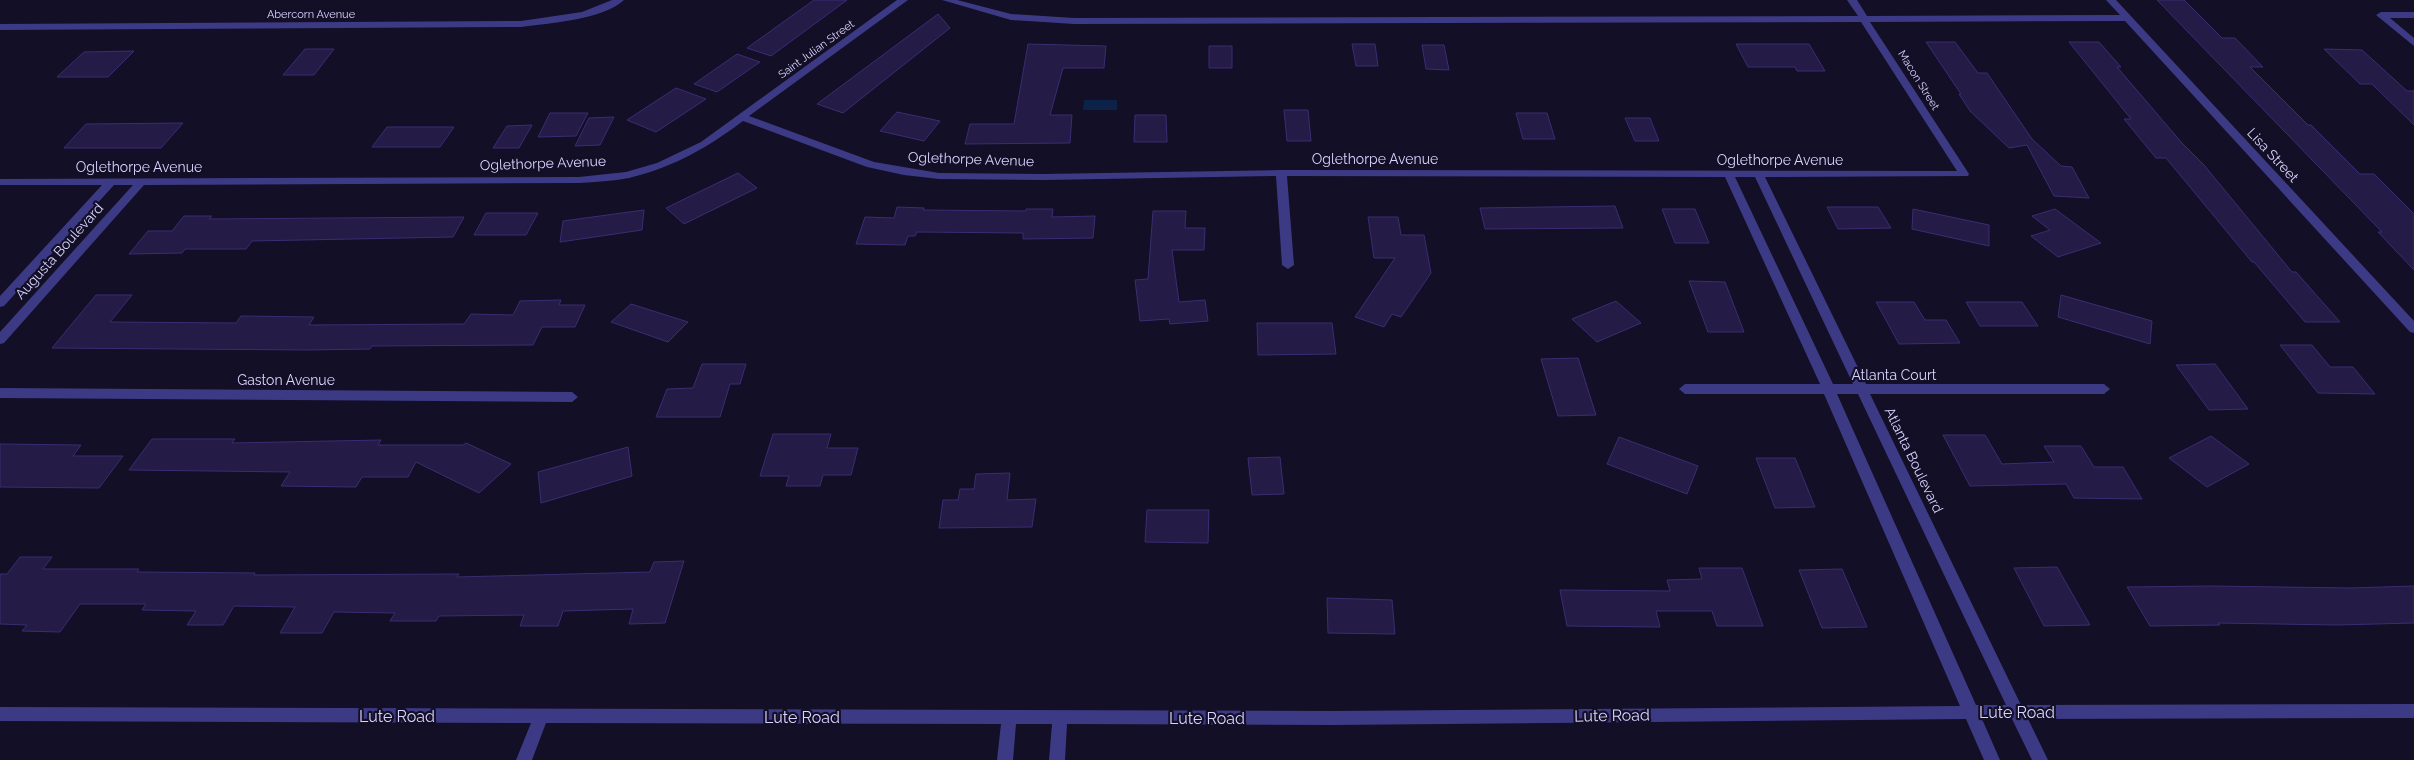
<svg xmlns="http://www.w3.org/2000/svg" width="2414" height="760" font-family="Raleway,sans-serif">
	<rect width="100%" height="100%" fill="#130f26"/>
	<path fill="#0c2248" d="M1084,100H1117V110H1083Z"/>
	<path fill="#241b47" stroke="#3b2d73" d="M814,0H847L771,56L747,48Z
		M2157,0H2184L2222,38H2235L2263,67H2250L2308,125H2311L2360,174H2374L2414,214V270L2378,232H2382Z
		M938,14L950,28L843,113L817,104Z
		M1926,42H1955L1978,73H1987L2032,139L2061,166L2072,167L2089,198L2054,196L2027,145L2009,148L1970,111L1959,94H1961Z
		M2069,42H2099L2121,67H2117L2182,143L2204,165L2292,272H2296L2340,322H2305L2254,262H2252L2166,158H2156L2124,119H2131Z
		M1028,44L1106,46L1104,68H1063L1050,115H1072L1070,143L965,144L970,124H1014Z
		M1352,44H1375L1378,66H1356Z
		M1736,44H1809L1825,71H1797L1795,67H1748Z
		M1422,45H1444L1449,70L1426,69Z
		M1209,46H1232V68H1209Z
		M305,49H334L314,75H283Z
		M2324,49L2362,50L2407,91H2414V125L2372,84H2360Z
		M134,51L108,77H57L84,52Z
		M737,54L760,62L717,92L694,84Z
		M676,88L706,99L656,132L627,120Z
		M1284,110H1308L1311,141H1287Z
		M897,112L940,121L924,141L880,131Z
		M550,113H588L576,136L538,137Z
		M1516,113H1547L1555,139H1523Z
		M1135,115H1166L1167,142H1134Z
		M614,117L600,145L575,146L589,118Z
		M1625,118H1650L1659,141H1635Z
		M183,123L161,148H64L86,124Z
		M532,125L519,148H493L507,126Z
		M387,127H454L440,147H372Z
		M738,173L757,188L684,224L666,208Z
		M1615,206L1623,228L1485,229L1480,208Z
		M897,207L924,208L923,210L1026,211V209H1053L1052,217L1095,216L1093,238L1023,239V233L917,232L915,236H908L905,245L856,244L865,217L894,218Z
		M1827,207H1878L1891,228L1838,229Z
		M1662,209H1695L1709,243H1675Z
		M1913,209L1989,225V246L1912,229Z
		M2055,209L2101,243L2058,257L2031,236L2050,230L2032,216Z
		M644,210L642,230L560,242L563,221Z
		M1153,211H1186L1185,228H1205L1204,250H1172L1179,302L1205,300L1208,321L1170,324L1169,319L1140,321L1135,280L1148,279Z
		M486,213H538L526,235H474Z
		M184,216H212L209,219L464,217L453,237L252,241L246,249H185L182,253L129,254L148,231H172Z
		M1368,217H1398L1401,235H1424L1431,273L1401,317L1392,314L1384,327L1355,317L1395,258H1374Z
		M1689,281L1725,282L1744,332H1708Z
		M96,295H132L110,322L236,323L241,316L314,317L309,325L464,324L471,314L513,315L520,301L561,300L559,305H585L575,327H542L533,345L372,346L370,349L308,350L52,348Z
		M2061,295L2152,321L2150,344L2058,317Z
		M1616,301L1641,323L1597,342L1572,319Z
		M1876,302H1914L1925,320H1946L1960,343L1899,344Z
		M1966,302H2022L2038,326H1980Z
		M631,304L688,322L668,342L611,322Z
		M1257,323H1332L1336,354L1258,355Z
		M2280,345H2312L2330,367H2353L2375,394L2318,393Z
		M1578,358L1596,415L1558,416L1541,359Z
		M702,364H746L740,384H730L720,417H656L667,389L693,388Z
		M2215,364L2248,409L2209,410L2176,365Z
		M773,434H831L827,448H858L851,475H823L820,486H786L789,476H760Z
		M1943,435H1985L2002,464L2054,462L2044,446H2081L2094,467H2123L2142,499L2074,498L2066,484L1970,486Z
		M2211,436L2249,464L2207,487L2169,458Z
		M1619,437L1698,466L1687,494L1607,464Z
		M152,439H235L232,443L381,440L378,445H463L466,443L511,464L479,493L416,462L408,477H362L356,487L281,486L290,472L129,470Z
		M0,444L81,445L73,456H123L99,488L0,487Z
		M628,447L632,476L541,503L538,472Z
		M1280,457L1284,494L1252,495L1248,458Z
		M1756,458H1795L1815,507L1775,508Z
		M1010,473L1007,500L1036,499L1032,527L939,528L943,500H958L960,489H974L976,474Z
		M1147,510H1209L1208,543L1145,542Z
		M20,557H52L43,569H139L137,572L255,573L254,575L459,574L457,577L650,572L654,562L684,561L665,623L629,624L633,609L563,611L558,626H520L524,615L439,616L436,621H390L395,613L334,612L322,633H280L295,607L234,606L223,625H187L196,611L142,610L146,604H80L60,632L22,631L27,625L0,624V574H7Z
		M2057,567L2090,625L2044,626L2014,568Z
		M1699,568H1742L1763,626H1717L1712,611H1656L1660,627L1567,626L1560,590L1670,591L1667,580L1702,579Z
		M1842,569L1867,627L1822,628L1799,570Z
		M2211,586L2350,588L2414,586V623L2337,625L2218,623L2220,625L2150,626L2127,587Z
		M1327,598L1392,600L1395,634L1328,633Z"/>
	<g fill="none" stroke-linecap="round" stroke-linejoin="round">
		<path fill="#3d3a85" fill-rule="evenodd" d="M612,0H624C603,20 549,23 521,27L0,30V24L521,21L582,12Z
			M897,0H908L749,116L874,162L939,173L1044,174L1281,170L1957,171L1861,22L1074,24L1011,20L942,0H957L1011,14L1074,18L1858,16L1847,0H1857L1867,16L2120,15L2106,0H2116L2414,321V333L2410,332L2125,21L1870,22L1969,174L1968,176L1765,177L1866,384H2104L2110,389L2104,394H1870L2021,705L2414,704V718L2028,719L2048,760H2032L2012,719H1982L2000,760H1984L1966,719L1332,725L1067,724L1065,760H1049L1052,724H1016L1013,760H997L1001,724L546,723L532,760H516L531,723L0,721V707L1332,711L1960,706L1824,394H1685L1679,389L1685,384H1820L1725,177L1287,176L1294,265L1288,269L1282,265L1276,176L1044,180L939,179L904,175L867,167L743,121C707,148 674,167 629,178C613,181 595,182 579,183L144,185L4,343L0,344V332L133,185H114L4,306L0,307V296L102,185H0V179L579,177L626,172L657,163L701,142ZM1735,177H1755L1853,384H1833ZM1837,394H1858L2006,705H1976Z
			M2414,12V18H2390L2414,38V46L2376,15L2381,12Z
			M0,388L572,392L578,397L572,402L0,398Z"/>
	</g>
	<g text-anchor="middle" stroke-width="4.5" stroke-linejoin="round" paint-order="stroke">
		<g font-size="11" fill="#d9d4ff" stroke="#130f26">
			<text x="311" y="18">Abercorn Avenue</text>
			<text transform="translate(816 49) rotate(-36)" y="4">Saint Julian Street</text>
			<text transform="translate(1919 80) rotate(58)" y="4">Macon Street</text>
		</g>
		<g font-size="14" fill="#d9d4ff" stroke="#130f26">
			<text transform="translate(2273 155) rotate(47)" y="5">Lisa Street</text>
			<text transform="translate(971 159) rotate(2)" y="5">Oglethorpe Avenue</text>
			<text x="1375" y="164">Oglethorpe Avenue</text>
			<text x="1780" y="165">Oglethorpe Avenue</text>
			<text transform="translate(543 163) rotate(-2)" y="5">Oglethorpe Avenue</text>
			<text x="139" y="172">Oglethorpe Avenue</text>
			<text transform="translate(59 251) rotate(-48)" y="5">Augusta Boulevard</text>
			<text x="1894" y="380">Atlanta Court</text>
			<text x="286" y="385">Gaston Avenue</text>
			<text transform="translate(1914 460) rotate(64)" y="5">Atlanta Boulevard</text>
		</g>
		<g font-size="16" fill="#d9d4ff" stroke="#130f26">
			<text x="2017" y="718">Lute Road</text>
			<text transform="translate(1612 715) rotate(-1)" y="6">Lute Road</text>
			<text x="397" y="722">Lute Road</text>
			<text x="802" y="723">Lute Road</text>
			<text x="1207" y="724">Lute Road</text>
		</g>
	</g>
</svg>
